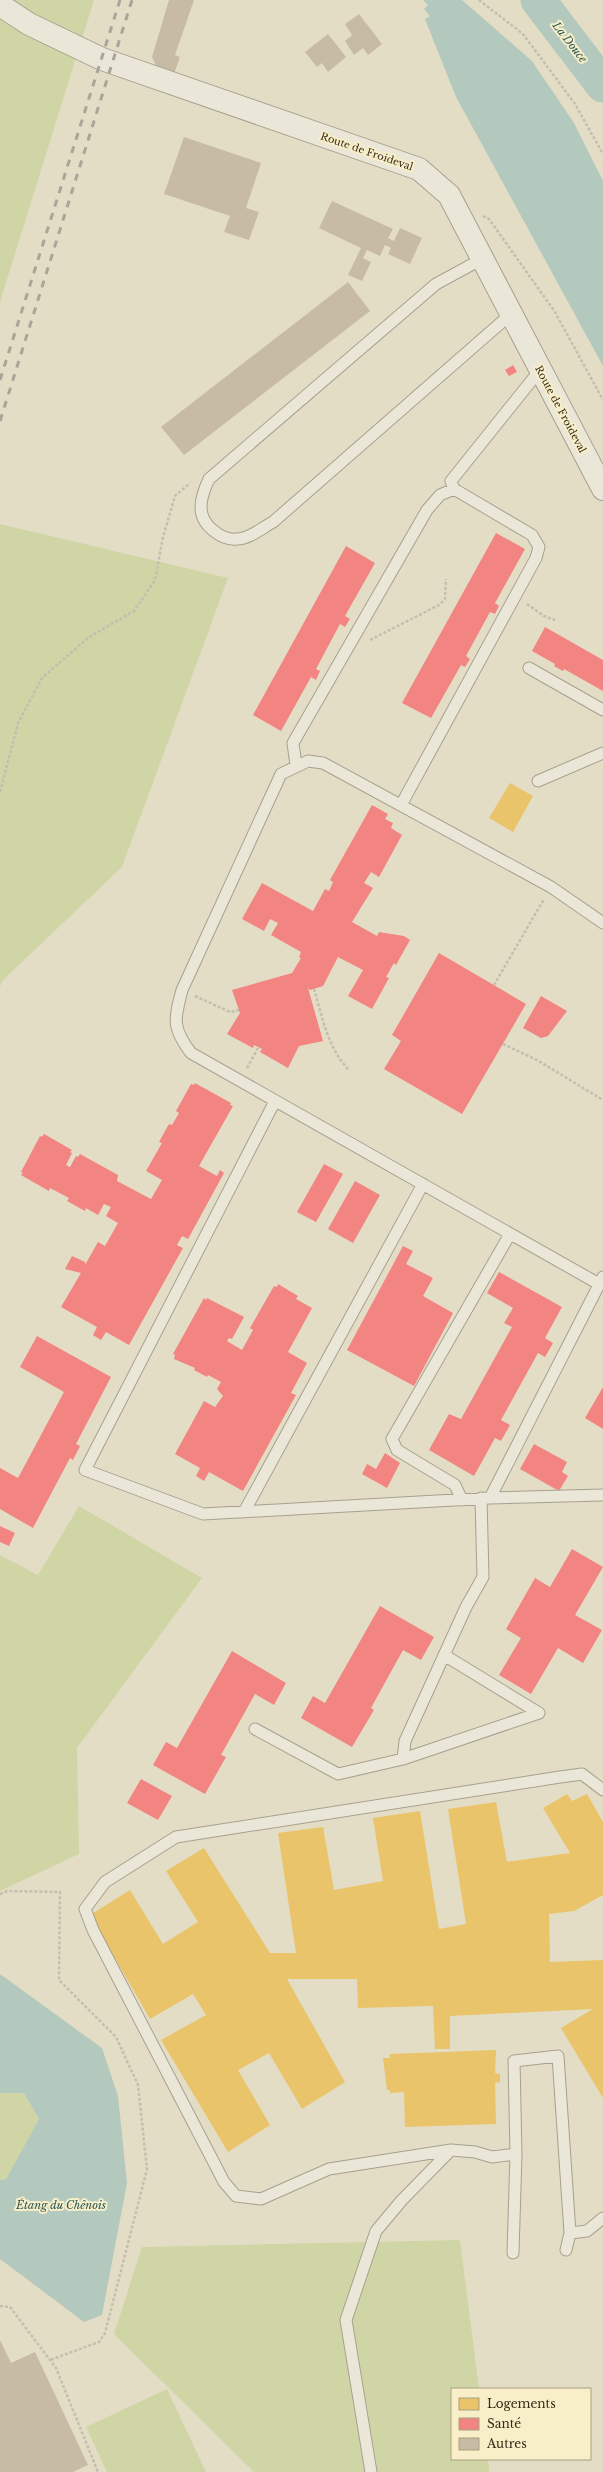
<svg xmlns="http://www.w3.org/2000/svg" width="603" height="2472" font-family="'Libre Baskerville',serif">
	<rect width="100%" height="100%" fill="#e4ddc5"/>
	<path fill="#d0d5a6" d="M0,0H94L0,302Z
		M0,524L228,578L122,867L2,981L0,987Z
		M79,1506L202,1578L77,1748L79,1854L0,1891V1555L38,1575Z
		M0,2093H24L39,2119L6,2179L0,2180Z
		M460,2240L479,2389H452V2459H488L489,2472H254L114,2334L142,2247Z
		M167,2389L206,2472H107L86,2427Z"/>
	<path fill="#b3c9bd" d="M423,0H462L532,61L574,123L603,181V366L456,97L425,19L430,16L424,9L428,5Z
		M0,1974L102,2048L118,2096L127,2183L102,2315L84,2322L0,2259V2180L6,2179L39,2119L24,2093H0Z"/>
	<path fill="#e9c46a" d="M510,783L533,796L513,832L489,818Z
		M567,1794L572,1801L587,1794L603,1822V1895L574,1911L549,1914L550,1962L603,1960V2098L561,2028L593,2009L450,2016V2049H435L433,2006L358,2008L357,1979H287L345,2082L302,2109L269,2053L238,2070L270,2125L228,2152L161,2040L206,2015L193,1994L150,2019L90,1915L130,1890L163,1944L198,1922L166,1871L204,1848L270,1953H296L278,1833L323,1827L334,1890L383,1881L373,1818L420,1811L439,1929L466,1924L448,1809L496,1802L507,1862L570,1853L543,1808Z
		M496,2050L495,2073L500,2074V2082L495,2083L496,2124L405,2127L404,2092L390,2093V2090H387L383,2058H390V2054Z"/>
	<path fill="#f28482" d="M513,365L517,372L509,376L505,370Z
		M496,533L525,549L495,603L499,606L495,614L490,612L466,656L470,659L465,667L461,665L431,718L402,703Z
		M346,546L375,563L345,616L350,619L345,627L340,624L316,669L320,671L316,680L311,677L281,731L253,715Z
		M545,627L603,660V691L564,669L563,671L554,666L555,664L532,651Z
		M372,805L388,814L385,819L393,823L391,828L402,835L379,877L371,872L364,883L373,888L352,922L377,936L379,932L404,936L410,940L396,965L394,963L386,977L389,978L372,1009L348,996L363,970L338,957L323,986L310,990L308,988L323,1041L299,1046L288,1068L260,1052L262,1049L254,1045L253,1048L227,1034L240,1013L232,990L292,973L301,958L299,957L301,952L271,935L278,923L270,919L264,931L242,919L262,883L313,911L325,889L329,891L333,882L330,880Z
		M439,953L526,1004L462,1114L384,1069L401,1041L392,1035Z
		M541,996L567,1011L548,1036L541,1038L523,1028Z
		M195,1083L231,1103L230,1105L233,1106L199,1166L217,1176L220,1170L224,1173L188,1239L182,1236L177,1245L183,1248L129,1345L106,1332L101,1340L93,1335L97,1327L61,1307L81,1273L65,1269L72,1256L85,1262V1265L98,1242L105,1246L118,1223L106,1216L111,1207L104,1204L98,1215L86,1208L85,1211L67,1201L69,1198L50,1188L49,1191L21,1175L23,1173L21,1172L40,1136L42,1137L44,1134L72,1150L70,1152L72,1153L66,1165L70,1167L76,1156L78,1157L80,1154L118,1175L117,1181L151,1199L162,1180L146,1171L162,1143L159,1142L169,1124L172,1125L179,1113L176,1111L191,1084L194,1085Z
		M324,1164L343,1174L316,1222L297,1212Z
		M355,1181L380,1195L353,1243L328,1229Z
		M403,1246L413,1251L406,1264L433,1278L423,1296L453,1313L414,1386L347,1350Z
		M499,1272L562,1307L545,1338L553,1343L545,1357L538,1353L501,1420L510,1425L501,1441L495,1438L474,1476L429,1450L449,1414L461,1419L512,1327L504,1323L513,1308L487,1293Z
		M278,1284L298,1296L296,1299L312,1308L288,1352L307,1363L291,1393L296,1395L243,1491L209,1472L204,1481L196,1476L200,1468L175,1454L204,1401L215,1407L223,1396L217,1389L221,1382L208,1375L207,1377L194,1370L195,1368L174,1359L175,1355L173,1354L204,1298L206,1300L207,1298L244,1317L232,1339L229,1338L227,1341L242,1350L253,1330L250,1328L274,1286L277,1287Z
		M37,1336L111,1377L76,1444L80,1446L73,1460L70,1458L33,1528L0,1509V1468L18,1478L64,1392L20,1367Z
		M603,1387V1429L585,1418Z
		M534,1444L567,1462L562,1472L568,1476L559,1491L520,1469Z
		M385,1453L400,1463L387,1488L362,1474L367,1464L376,1469Z
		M0,1526L15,1533L9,1546L0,1542Z
		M572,1549L603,1567L575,1615L602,1630L583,1663L558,1648L531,1694L499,1675L521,1638L506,1629L535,1578L550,1587Z
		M380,1606L434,1637L421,1660L403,1650L371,1708L374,1710L352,1747L301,1718L313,1696L325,1703Z
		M232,1651L286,1683L274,1705L255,1694L221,1755L226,1757L205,1794L153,1765L166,1742L177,1748Z
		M141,1779L172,1796L158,1820L127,1803Z"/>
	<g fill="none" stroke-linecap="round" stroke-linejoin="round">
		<path stroke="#b3c9bd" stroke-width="35" d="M538,0L603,85"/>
	</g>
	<path fill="#c8bba6" d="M169,0H194L175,55L180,57L174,74L157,68L152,57Z
		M359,14L382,44L368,55L363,48L354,55L345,41L352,35L345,24Z
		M328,34L346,57L328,72L322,63L317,67L305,52Z
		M184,137L261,163L246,208L259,212L249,240L224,232L230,216L164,194Z
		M332,201L393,229L388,238L394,241L400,228L422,238L410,264L388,254L391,248L385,245L380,256L367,250L363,258L371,262L362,281L348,275L361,248L319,228Z
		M348,282L370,311L184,455L161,427Z
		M0,2340L11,2363L35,2352L88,2465L73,2472H0Z"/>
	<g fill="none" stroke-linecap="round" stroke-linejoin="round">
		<g stroke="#a8a08f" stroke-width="13">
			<path id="service" d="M482,259L436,284L209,479C200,498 195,517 214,531C220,536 228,540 237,539C249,539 262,528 273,522L511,314
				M454,489L451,481L540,370
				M529,668L603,710
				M296,765L293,743L427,510L440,495L454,489L532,535L539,547L536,558L401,805
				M538,781L603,753
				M275,1101L85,1470L203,1514L490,1498L603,1495
				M599,1284L191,1053C172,1028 174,1020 182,990L281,774L308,761L323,763L551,887L603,923
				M490,1498L603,1277
				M462,1500L455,1485L397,1450L392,1439L510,1234
				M244,1512L423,1184
				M255,1729L338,1774L403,1759L405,1741L466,1607L483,1577L481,1498
				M403,1759L539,1713L444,1655
				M451,2150L329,2169L261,2199L236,2196L224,2182L93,1930L85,1909L105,1882L176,1837L560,1777L582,1774L603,1790
				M570,2233L587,2231L603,2218
				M513,2253L516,2154L514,2061L558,2056L570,2233L566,2250
				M371,2472L346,2320L376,2231L402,2200L451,2150L475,2152L492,2157L516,2154"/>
		</g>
		<g stroke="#a8a08f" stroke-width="24">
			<path id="tertiary" d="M0,5L29,24L102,59L419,169L449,195L603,489"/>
		</g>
		<path stroke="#c3beaf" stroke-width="2.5" stroke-dasharray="3 2" stroke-linecap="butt" d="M479,0L523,34L575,104L603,154
			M483,216L489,219L555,312L603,400
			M527,604L544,616L555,620
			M370,640L439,605L445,599L446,579
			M0,792L18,723L42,678L89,637L134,611L155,580L163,537L175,496L190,483
			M494,985L544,899
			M314,989C322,1016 328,1049 349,1070
			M195,996L230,1012L239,1010
			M503,1044L537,1060L603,1100
			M247,1068L258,1048
			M0,1894L7,1891L60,1892L59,1980L116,2037L138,2085L147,2169L105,2333L99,2342L50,2360
			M0,2306L10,2307L56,2368L98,2472"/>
		<use href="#service" stroke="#eae6d8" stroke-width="11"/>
		<use href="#tertiary" stroke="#eae6d8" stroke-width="22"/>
		<path stroke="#a9a699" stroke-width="3" stroke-dasharray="7 7" stroke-linecap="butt" d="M0,380L120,0
			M0,421L132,0"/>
	</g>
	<g text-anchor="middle" stroke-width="4" stroke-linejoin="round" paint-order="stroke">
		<g font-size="10" fill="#352919" stroke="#f8efc8">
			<text transform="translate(367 151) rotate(19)" y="4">Route de Froideval</text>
			<text transform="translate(561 409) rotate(62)" y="4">Route de Froideval</text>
		</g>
		<g font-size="11" font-style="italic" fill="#275556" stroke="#f8efc8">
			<text transform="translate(570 42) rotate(52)" y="4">La Douce</text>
			<text x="61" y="2209">Étang du Chênois</text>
		</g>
	</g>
	<rect x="451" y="2388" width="140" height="72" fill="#f8efc8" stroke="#aaa082"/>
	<rect x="459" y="2398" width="20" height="12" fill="#e9c46a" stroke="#aaa082"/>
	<text x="487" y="2408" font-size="12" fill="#352919">Logements</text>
	<rect x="459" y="2418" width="20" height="12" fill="#f28482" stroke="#aaa082"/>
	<text x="487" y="2428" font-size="12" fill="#352919">Santé</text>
	<rect x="459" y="2438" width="20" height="12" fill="#c8bba6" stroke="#aaa082"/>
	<text x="487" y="2448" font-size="12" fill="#352919">Autres</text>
</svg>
